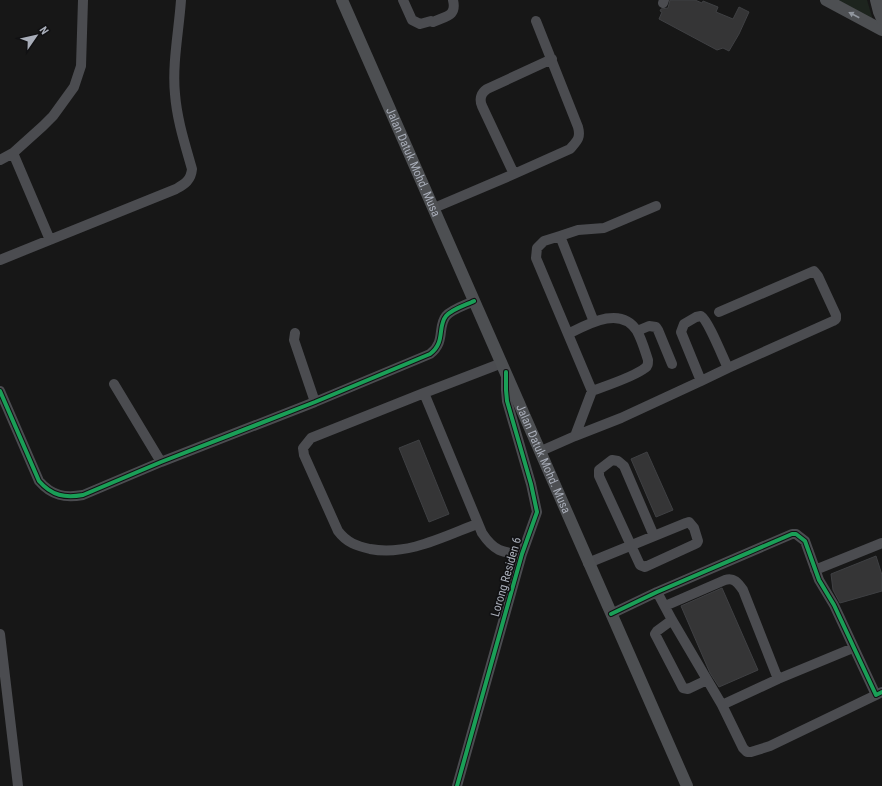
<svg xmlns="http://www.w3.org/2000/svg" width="882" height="786" font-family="'Roboto Condensed',sans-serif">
	<rect width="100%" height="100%" fill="#171717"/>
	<path fill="#1d241e" d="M836,0H867L873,20Z"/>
	<path fill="#353536" stroke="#3f4043" d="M670,0H695L702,3L703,1L718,7L716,12L733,19L739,7L749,12L739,34L729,51L723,48L717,50L659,19L662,12L660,11L661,9L668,8Z
		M419,440L449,514L429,522L399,448Z
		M647,452L673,510L656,517L631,459Z
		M876,556L882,575V591L840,603L833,590L831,574Z
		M722,588L758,670L719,687L710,673L681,606Z"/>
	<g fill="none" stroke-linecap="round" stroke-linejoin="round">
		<path stroke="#4b4c50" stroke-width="10" d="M403,0L412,20L420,24L431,21L433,22C445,16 457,17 453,0
			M663,3L664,0
			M13,153L50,240
			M0,160L13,153L43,126L53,116L74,87L81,66L83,0
			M514,174L482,106C479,99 481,93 487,89L552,59
			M434,208L514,174L570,149C577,141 581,138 578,127L536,21
			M560,236L578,230L604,228L656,206
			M0,260L176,189C185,184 191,180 192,169C185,144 177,120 175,94C172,64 179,30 181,0
			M719,312L814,271L818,276L836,315V319L833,321L728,368
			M637,331L649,326L656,327L658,330L672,364
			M295,333L294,340L315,402
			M568,334L536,258L537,248L544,241L560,236L594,322
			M502,363L424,393L482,533C494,551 502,553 522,554
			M114,384L161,462
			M0,391L39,481C52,496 65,498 83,495L161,462L315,402L430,354C446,342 437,327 446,316C452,309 466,305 474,301
			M424,393L311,438L303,448L304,455L338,531C347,543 357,546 370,549C407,556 443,537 477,524
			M575,436L621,418L701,381L681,332L684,324L696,317L701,316C708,320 723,358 728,368L701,381
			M541,451L575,436L592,391L568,334C588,324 621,305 637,331C642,340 645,351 648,360C648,364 648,366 645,368C634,377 605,386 592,391
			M588,563L686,523L689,522L694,528L698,541L697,543L693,545L645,567L640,565L599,476V470L612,460L618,461L624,466L654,536
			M815,570L882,543
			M657,592L672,620L722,705L778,679L853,648
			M665,606L725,580C734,577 738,583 743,590L778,679
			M611,614L657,592L792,534H796L805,541L819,580L834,605L876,695L882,692
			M672,620L657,631L655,634L683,688L688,689L707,680
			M0,634L18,786
			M722,705L743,748L747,752H751L770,746L876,695
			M457,786L522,554L537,512L531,484L507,401L506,390V375"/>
		<g stroke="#4d4f52" stroke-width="12">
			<path id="s1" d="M342,0L687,786"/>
			<path d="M826,0L882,30"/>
			<path d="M876,0L879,12L882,19"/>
		</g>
		<g stroke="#111113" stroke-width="6">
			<path id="cycleway" d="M0,391L39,481C52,496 65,498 83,495L161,462L315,402L430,354C446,342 437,327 446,316C452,309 466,305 474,301
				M611,614L657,592L792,534H796L805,541L819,580L834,605L876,695L882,692
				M457,786L522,554L537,512L531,484L507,401L506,390V372"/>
		</g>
		<use href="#cycleway" stroke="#1a9f57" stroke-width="4"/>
	</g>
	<defs><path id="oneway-solid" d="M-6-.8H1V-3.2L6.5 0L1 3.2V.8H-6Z"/></defs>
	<use fill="#91969e" href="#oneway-solid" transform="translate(854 15) rotate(-152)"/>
	<g text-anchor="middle" stroke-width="3.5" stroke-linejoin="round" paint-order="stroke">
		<g font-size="12" fill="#a8adb8" stroke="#111113">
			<text dy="4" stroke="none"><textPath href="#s1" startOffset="177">Jalan Datuk Mohd. Musa</textPath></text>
			<text dy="4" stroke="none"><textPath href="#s1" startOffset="501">Jalan Datuk Mohd. Musa</textPath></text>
			<text transform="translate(506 577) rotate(-74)" y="4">Lorong Residen 6</text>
		</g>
	</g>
	<g transform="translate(36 36) rotate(56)" stroke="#111113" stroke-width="3" paint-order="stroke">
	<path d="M0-3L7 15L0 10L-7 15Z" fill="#a8adb8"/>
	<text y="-6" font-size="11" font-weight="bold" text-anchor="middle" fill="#a8adb8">N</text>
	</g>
</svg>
